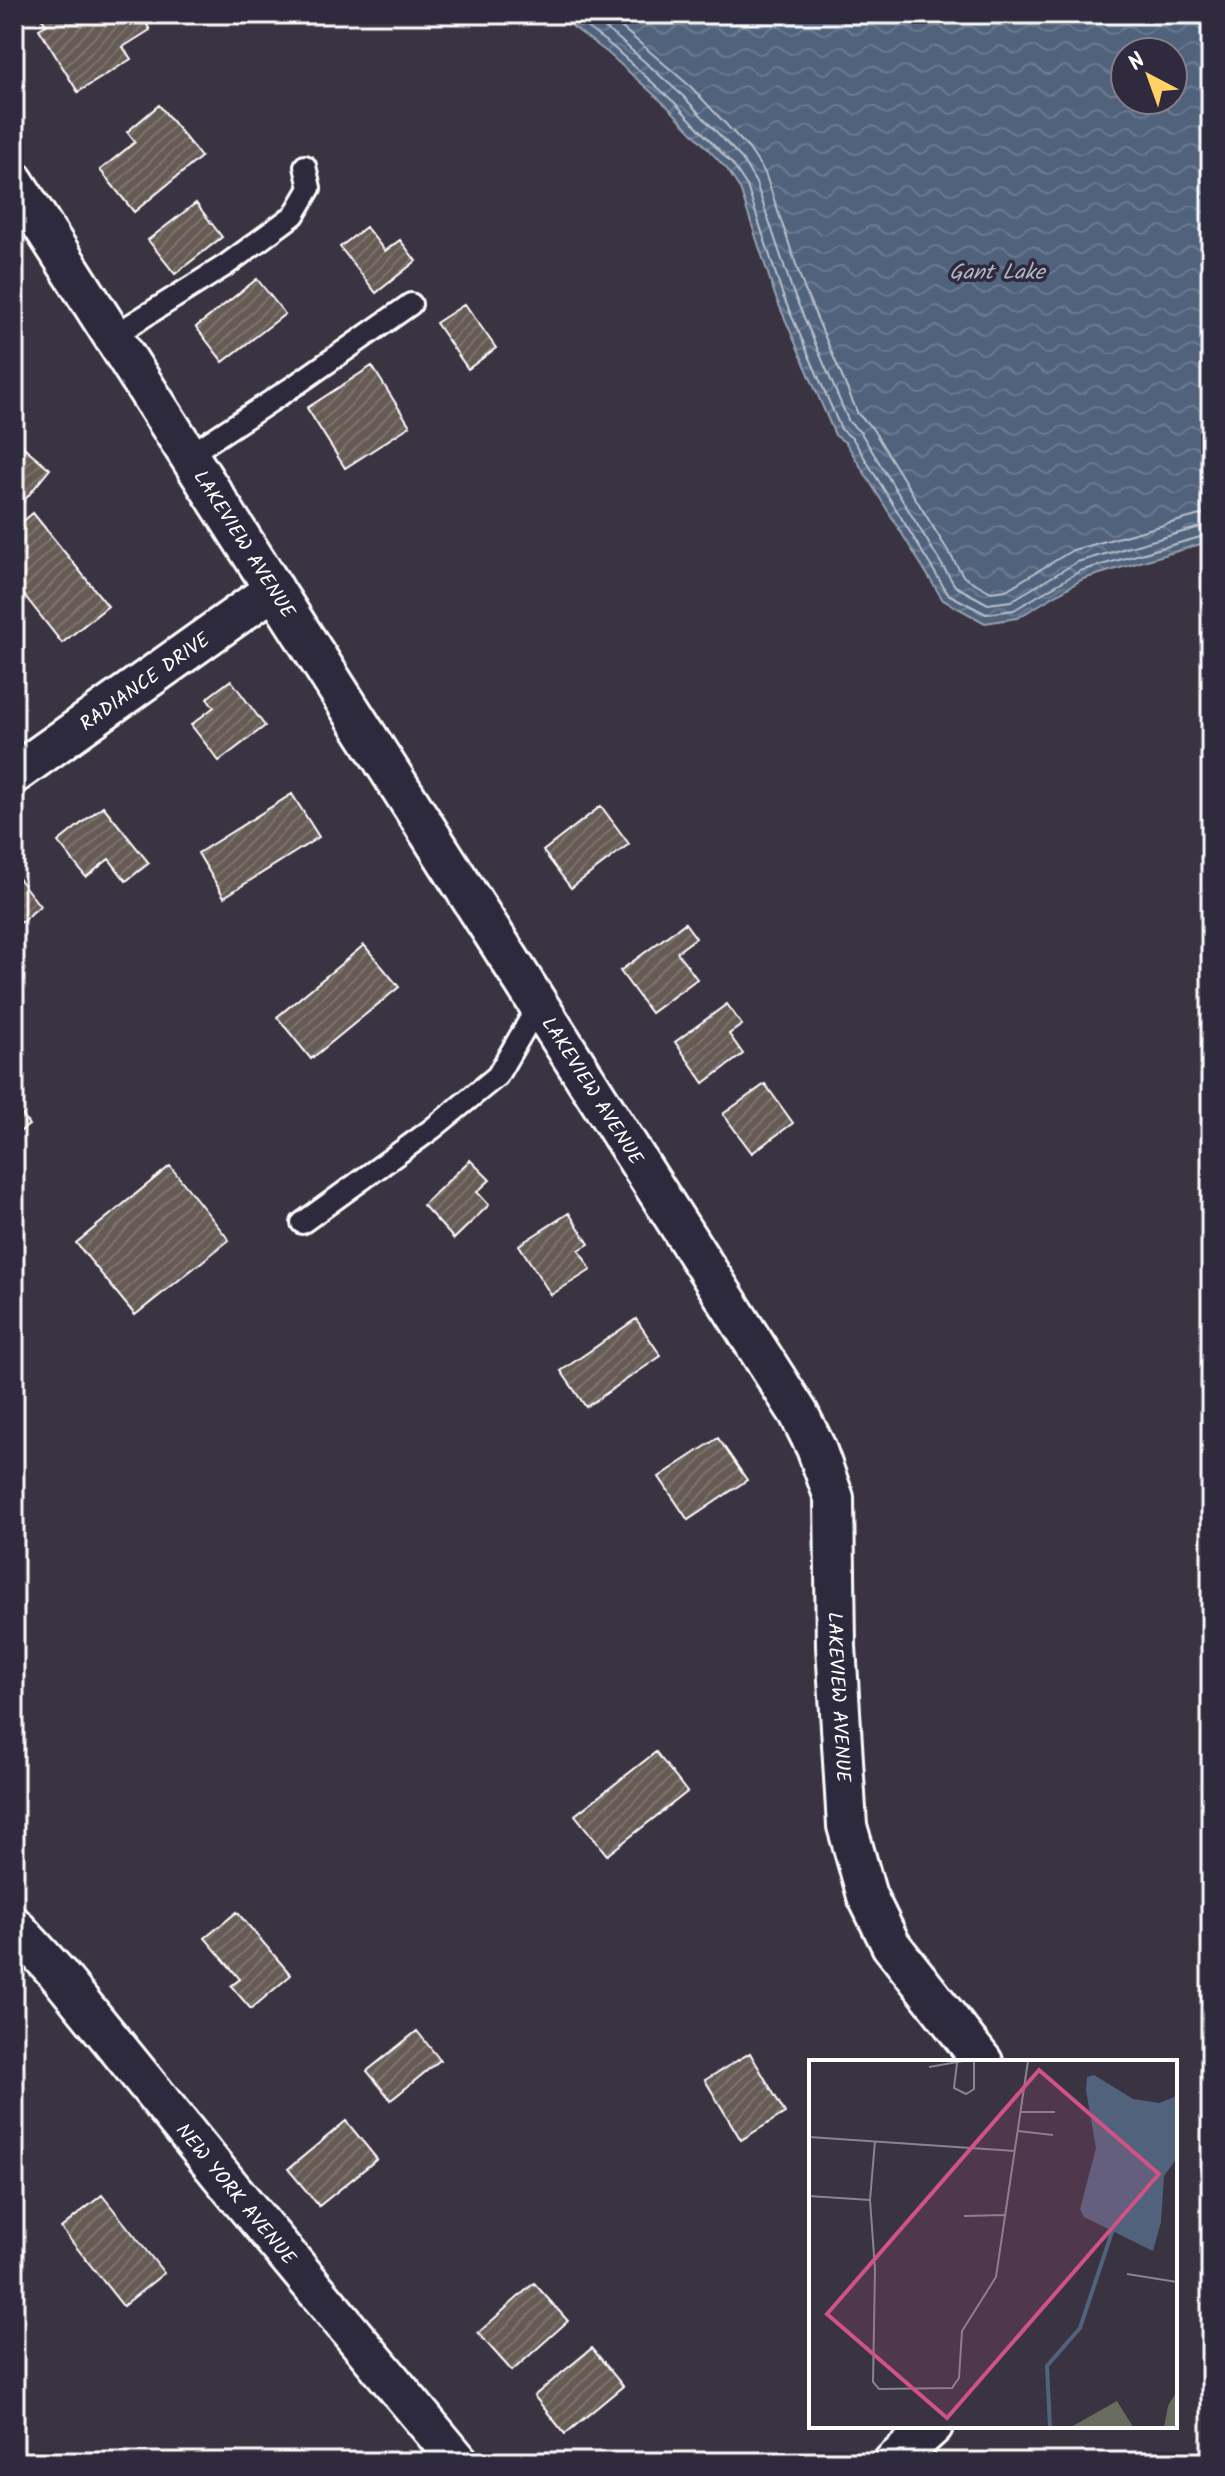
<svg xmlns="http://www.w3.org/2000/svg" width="1225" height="2476" font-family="Kalam,sans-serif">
	<defs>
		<pattern id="water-waves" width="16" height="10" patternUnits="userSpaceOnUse" patternTransform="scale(2)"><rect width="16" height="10" fill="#51627c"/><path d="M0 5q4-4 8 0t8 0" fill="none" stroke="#6b7a90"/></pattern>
		<pattern id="building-hatch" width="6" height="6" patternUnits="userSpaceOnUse" patternTransform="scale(2)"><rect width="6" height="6" fill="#665a55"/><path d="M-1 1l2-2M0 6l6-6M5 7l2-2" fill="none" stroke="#7d736e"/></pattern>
	</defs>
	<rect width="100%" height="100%" fill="#3a3442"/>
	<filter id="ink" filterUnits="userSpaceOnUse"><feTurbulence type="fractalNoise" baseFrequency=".0125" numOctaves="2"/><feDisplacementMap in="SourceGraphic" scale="16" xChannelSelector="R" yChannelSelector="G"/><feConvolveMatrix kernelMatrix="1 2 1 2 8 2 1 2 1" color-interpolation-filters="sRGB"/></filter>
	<g filter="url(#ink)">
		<path fill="url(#water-waves)" stroke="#97a1b0" stroke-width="2" fill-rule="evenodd" d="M556,14H1211V541L1083,579L1017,618L985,623L943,600L846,443L835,435L776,298L740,189L727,169L670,109L608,53ZM1125,52H1173V100H1125Z"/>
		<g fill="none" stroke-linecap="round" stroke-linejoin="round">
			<path stroke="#b9c0cb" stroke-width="2" d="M569,14L613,47L675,103L733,165L747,186L783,296L841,429L853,439L948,594L986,614L1014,610L1080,571L1211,534
				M586,14L619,39L683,96L742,159L756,183L793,292L849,422L861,433L955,586L988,604L1011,601L1077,562L1211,524
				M606,14L691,87L749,149L765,173L804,288L858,414L872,428L964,577L991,592L1006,590L1073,550L1211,512"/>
		</g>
		<path fill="url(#building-hatch)" stroke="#fff" stroke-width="2" d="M39,14H103L107,21L119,14H141L150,30L123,47L131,59L78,92L39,29L46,25Z
			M159,105L201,157L134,212L100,170L135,142L127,132Z
			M196,203L222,237L175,274L148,240Z
			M366,227L385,251L400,240L416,261L376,293L340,247Z
			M257,279L285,314L223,362L196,327Z
			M465,304L496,348L468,369L436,323Z
			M372,366L410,426L345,468L307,408Z
			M14,439L50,469L20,506L14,502Z
			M33,513L108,606L62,643L14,582V529Z
			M231,680L265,726L219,761L191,725L214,707L207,698Z
			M292,794L319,837L224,897L198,853Z
			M103,806L149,863L126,881L109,859L86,877L58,842Z
			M601,806L629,844L571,888L543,851Z
			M14,873L40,906L14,928Z
			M685,923L696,938L677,952L697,979L651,1013L620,971Z
			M364,945L399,987L311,1059L277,1017Z
			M727,1004L742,1025L729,1034L743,1054L704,1083L675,1042Z
			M765,1084L793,1123L752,1153L723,1114Z
			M14,1103L29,1125L14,1136Z
			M470,1160L490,1180L477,1192L489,1205L454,1239L423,1205Z
			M170,1166L229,1240L135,1315L76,1243Z
			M569,1213L589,1244L579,1250L591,1270L551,1295L519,1245Z
			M636,1319L661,1356L586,1407L561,1371Z
			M718,1438L747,1480L688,1520L659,1477Z
			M656,1752L687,1792L607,1855L575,1815Z
			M237,1912L291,1975L251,2009L231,1986L240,1979L205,1938Z
			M417,2031L440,2060L391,2100L367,2071Z
			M750,2053L785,2113L741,2140L705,2080Z
			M346,2121L377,2159L319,2206L288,2169Z
			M102,2195L164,2273L123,2306L61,2228Z
			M534,2283L568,2321L512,2371L478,2333Z
			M592,2348L623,2386L565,2434L534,2396Z"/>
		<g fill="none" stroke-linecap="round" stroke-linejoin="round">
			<g stroke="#fff" stroke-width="26">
				<path id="service" d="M113,336L226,265L294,215L310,188L305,166
					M189,455L297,384L411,304
					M302,1223L432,1129L497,1076L539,1004"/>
			</g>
			<g stroke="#fff" stroke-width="44">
				<g id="minor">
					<path id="s1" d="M14,181L799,1414L816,1448L834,1498L836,1646L847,1826L867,1896L891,1945L983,2062"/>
					<path id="s2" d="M14,774L274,589"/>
					<path id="s3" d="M14,1926L57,1973L232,2189L459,2462"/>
					<path d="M893,2462L933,2426"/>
				</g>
			</g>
			<use href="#service" stroke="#2f2a3d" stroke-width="20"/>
			<use href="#minor" stroke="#2f2a3d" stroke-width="38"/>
		</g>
	</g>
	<g text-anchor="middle" stroke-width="7" stroke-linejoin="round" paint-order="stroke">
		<g font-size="20" fill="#fff" stroke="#2f2a3d">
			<text dy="7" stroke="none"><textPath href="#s1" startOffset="430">LAKEVIEW AVENUE</textPath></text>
			<text dy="7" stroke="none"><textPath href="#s2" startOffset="160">RADIANCE DRIVE</textPath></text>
			<text dy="7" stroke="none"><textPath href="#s1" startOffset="1078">LAKEVIEW AVENUE</textPath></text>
			<text dy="7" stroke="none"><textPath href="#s1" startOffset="1752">LAKEVIEW AVENUE</textPath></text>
			<text dy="7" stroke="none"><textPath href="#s3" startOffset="348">NEW YORK AVENUE</textPath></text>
		</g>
		<g font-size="22" font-style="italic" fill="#b1b8c4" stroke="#2f2a3d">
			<text x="997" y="279">Gant Lake</text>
		</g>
	</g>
	<g transform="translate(809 2060)">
		<rect width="368" height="368" fill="#3a3442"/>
		<path d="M368,331V367H355L359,346ZM308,341L324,367H262Z" fill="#676c5e"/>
		<path d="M285,15L324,39L350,43L368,36V98L355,116L352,162L344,191L275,157L271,149L287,88L277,30L278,17Z" fill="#51627c"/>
		<path fill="none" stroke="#51627c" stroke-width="4" d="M241,367L238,306L271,268L305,166"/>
		<path fill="none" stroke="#89858e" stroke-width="2" d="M148,3L145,28L157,34L165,29V1M120,7L154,1M212,52H246M209,71L244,75M0,77L206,91M66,81L61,140L66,209L64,322L70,329L143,328L150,318L153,271L187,217L219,1M0,136L61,140M155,156L197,155M318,214L368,222"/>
		<path fill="#d15284" fill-opacity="0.15" stroke="#d15284" stroke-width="4" d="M230,10L350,114L138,358L18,254Z"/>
		<rect width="368" height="368" fill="none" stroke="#fff" stroke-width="4"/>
	</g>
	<rect width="1225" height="2476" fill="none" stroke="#2f2a3d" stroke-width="48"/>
	<rect x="24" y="24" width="1177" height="2428" fill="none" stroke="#fff" stroke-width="3" filter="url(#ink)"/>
	<g transform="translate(1149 76) rotate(319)"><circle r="38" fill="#2f2a3d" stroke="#827f8b" stroke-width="2"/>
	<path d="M0-6L14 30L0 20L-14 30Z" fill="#ffd166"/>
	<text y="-12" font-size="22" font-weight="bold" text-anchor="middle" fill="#ffffff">N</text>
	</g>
</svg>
